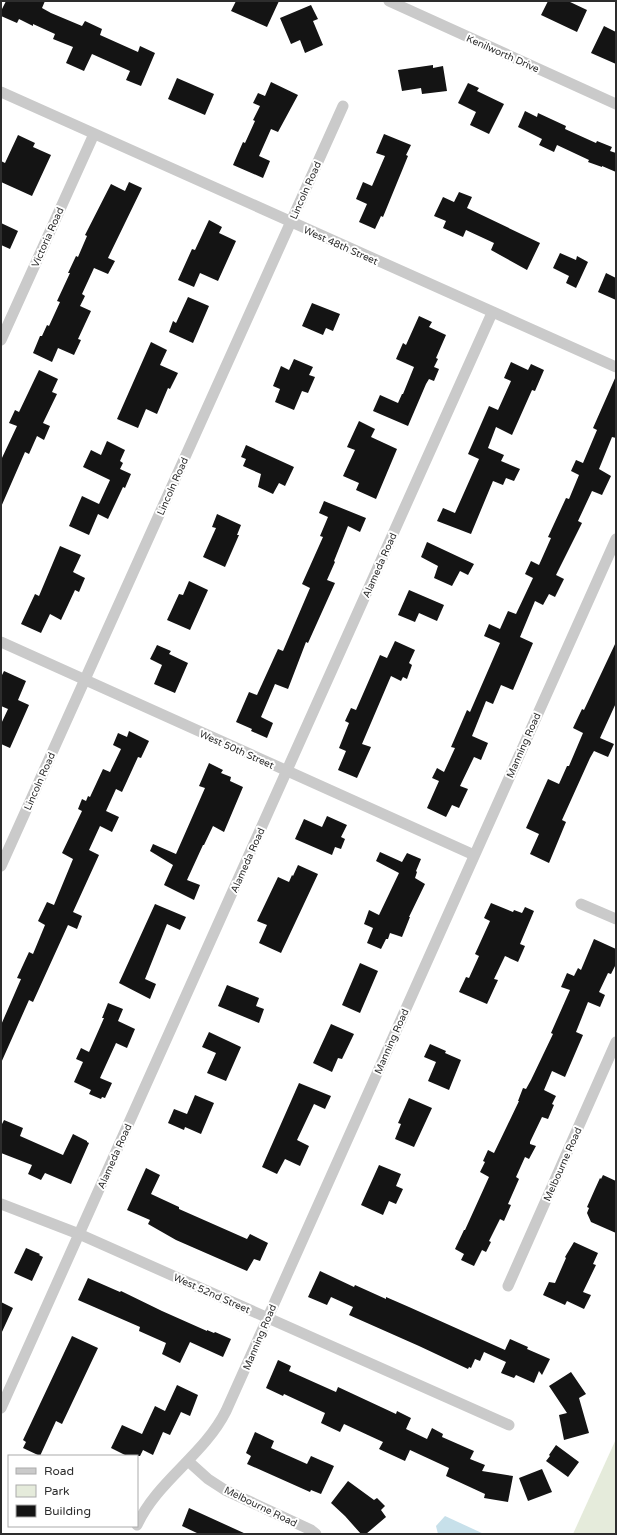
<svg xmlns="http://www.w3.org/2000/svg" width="617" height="1535" font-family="'Varela Round',sans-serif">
	<rect width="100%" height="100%" fill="#fff"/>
	<path fill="#e5ebdb" d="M616,1439V1534H573Z"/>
	<path fill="#c7e0ea" d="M445,1516L484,1534H438L436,1526Z"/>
	<path fill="#141414" d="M6,1H45L42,8L51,13L82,26L85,21L102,29L100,35L138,52L140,46L155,53L141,86L126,80L130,71L92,54L84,71L66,63L73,47L53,39L55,34L33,24V26L19,19L17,23L1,16V11Z
		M236,1H279L267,27L231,11Z
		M548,1H568L587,10L577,32L541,15Z
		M311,5L318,19L313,21L323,45L305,53L300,40L291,44L280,18Z
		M604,26L616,32V64L591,53Z
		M433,65V68L443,66L447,91L422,94L421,88L402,91L398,70Z
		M177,78L214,94L205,115L168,99Z
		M271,82L298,95L278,132L271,129L259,156L270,161L263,178L233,165L243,142L245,143L255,121L253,120L260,106L253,103L258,93L265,96Z
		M468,83L479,88L477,91L504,104L489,134L470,125L476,112L458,103Z
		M525,111L537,117L538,113L566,126L565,129L596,143L597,141L612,147L610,151L616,153V172L602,166V167L588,162L589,160L557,145L554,152L539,145L542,139L518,127Z
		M384,134L411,145L406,155L408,156L392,195L383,217L381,216L375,229L359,222L367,204L356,199L363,182L372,186L385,156L376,153Z
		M18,135L35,143L33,147L51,155L32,196L1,182V161L5,163Z
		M129,182L142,188L108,258L115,261L108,274L94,268L82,294L85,296L80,306L91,311L78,339L81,340L74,355L58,348L52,362L33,353L40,336H42L47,325L49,326L60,302L57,301L70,273H68L76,256L78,257L87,236L85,235L111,184L125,191Z
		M459,192L472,197L467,208L540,243L527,270L491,250L494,243L466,230L463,237L443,228L446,221L434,216L443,197L454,202Z
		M209,220L222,227L219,233L236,241L218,281L200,273L194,287L178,280L192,249L195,250Z
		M1,223L18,231L10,249L1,245Z
		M560,253L576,260L577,256L588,262L576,288L566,283L569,276L553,268Z
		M606,273L616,278V300L598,292Z
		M188,297L209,306L193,343L169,332L173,321L176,323Z
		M312,303L340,314L333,331L326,328L323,335L302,326Z
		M419,316L432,322L429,327L446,335L436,358L438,359L434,367L439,369L434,381L429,379L426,384L408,426L373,411L380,395L398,403L402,394H403L414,367L396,359L403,343L406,345Z
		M151,342L167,350L160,365L178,373L170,389L168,388L157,414L146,409L138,428L117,419Z
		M294,359L313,367L309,375L315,377L308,393L302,391L294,410L275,402L280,389L273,386L281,366L289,370Z
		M511,362L528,370L531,364L544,370L535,391L532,390L512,435L496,427L488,448L504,455L501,461L520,469L514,481L506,478L503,485L493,481L471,534L437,521L443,508L455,513L479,459L468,454L489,406L498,410L511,381L504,378Z
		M39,370L58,379L52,392L57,394L43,423L50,426L44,440L37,436L29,454L25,452L1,507V460L17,426L9,423L15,410L19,412Z
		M616,376V438L612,437L599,469L611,476L602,495L592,491L578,521L582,523L556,575L564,579L555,597L549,594L543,605L535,601L520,637L533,643L513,690L501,685L493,704L486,701L472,736L488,743L481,760L474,757L460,786L468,789L459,808L452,805L446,817L427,808L439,781L432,778L437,768L444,772L455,748L451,747L467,710L470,712L500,643L484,636L489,624L500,629L508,611L516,614L533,578L525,574L531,561L539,565L551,538L548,537L566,498L569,499L579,475L571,471L576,460L583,463L597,430L593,428Z
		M359,421L375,429L371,437L397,449L376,499L356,490L359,483L343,476L355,450L347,447Z
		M107,441L125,450L120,461L123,463L120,469L131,474L125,488L123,487L108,519L98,514L89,535L69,526L82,496L99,504L110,480L83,467L91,450L101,455Z
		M246,445L294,467L285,486L279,483L273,494L258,487L261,474L243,466L246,459L241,457Z
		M324,501L366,518L360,532L348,526L334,561L335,562L327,580L335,583L308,643L306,642L288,689L275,684L261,717L273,723L267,738L251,731L252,729L236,722L249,692L257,695L278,649L283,651L310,588L302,584L323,537L320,536L328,517L319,513Z
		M217,514L241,525L237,535H239L225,567L203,557L216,528L212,527Z
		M427,542L474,564L468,575L460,571L452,586L434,578L438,566L421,557Z
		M60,546L81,555L73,572L85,578L79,592L75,590L61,620L50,614L41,633L21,624L35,594L39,596Z
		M189,581L208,590L190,630L167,620L179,594L183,595Z
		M409,590L444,605L437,621L419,613L415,622L398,615Z
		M395,641L415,650L409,663L412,665L407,679L403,677L401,681L391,676L362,744L371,747L357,778L338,770L346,751L339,748L349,723L345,721L351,708L356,710L380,655L387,658Z
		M616,642V703L600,738L614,744L608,757L594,751L590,758L562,820L566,822L549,863L530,854L539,834L526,828L548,779L559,784L567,766H569L583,733L573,728L582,709L584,710Z
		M157,645L171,651L169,654L188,663L175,693L154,684L162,665L150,659Z
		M4,671L26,681L18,700L29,705L10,748L1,744V724L8,709L1,706V677Z
		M129,731L149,741L141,758L138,757L122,792L116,789L106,811L119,817L112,832L100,826L89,850L99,855L73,912L82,916L77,929L68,925L33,1002L29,1000L1,1063V1025L21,979L17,978L29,952L33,954L45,925L38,921L47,902L54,905L73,859L62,853L82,811L78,809L82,799L86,801L88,796L90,797L103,769L110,772L121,749L113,745L118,733L127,737Z
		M209,763L223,770L221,773L231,777L230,781L243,787L224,832L213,826L204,845H203L187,880L200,885L194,900L164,885L173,865L150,851L153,844L176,854L205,788L199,786Z
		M327,816L347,825L341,837L345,839L341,849L335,847L332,855L295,839L304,819L322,827Z
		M380,852L402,862L407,853L421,859L416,871L417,872L415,878L425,884L409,917H410L402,937L390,933L388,939H386L381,949L367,943L373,928L364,924L369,910L379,915L399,873L376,861Z
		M298,865L318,874L281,953L259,943L267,925L257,921L278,877L289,882L292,875L293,876Z
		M491,903L513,912L514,910L522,913L525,907L534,911L520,944L525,946L518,962L505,956L494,979L498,980L487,1004L459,992L466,977L469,978L479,956L475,954L490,921L484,918Z
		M155,904L186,917L180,930L167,924L145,979L156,984L150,999L119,983Z
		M594,939L616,949V964L611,974L608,973L599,992L605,995L600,1007L588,1002L576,1032L583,1035L565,1077L552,1071L544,1090L556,1096L552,1104L554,1105L548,1119L542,1117L530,1142V1144L536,1146L529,1159L525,1157L516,1177L519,1179L508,1204L511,1205L504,1221L500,1219L489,1241L491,1242L486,1252L482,1250L474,1266L461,1260L464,1254L455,1249L464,1230H465L489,1177L480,1172L485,1162L483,1161L488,1150L494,1153L519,1101H518L523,1088L526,1089L531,1080L553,1034L551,1033L570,990L561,987L567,973L574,976L578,968L581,970Z
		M360,963L378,971L360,1013L342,1005Z
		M227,985L259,998L256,1006L264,1009L259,1023L218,1006Z
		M108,1003L123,1009L118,1021L135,1029L127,1048L116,1043L100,1078L112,1083L105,1098L102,1097L101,1099L89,1094L91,1090L74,1082L83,1062L76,1059L81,1048L89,1052L104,1018H102Z
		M331,1024L354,1034L342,1059L338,1058L332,1072L313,1063Z
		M209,1032L241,1047L226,1081L207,1073L216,1053L202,1047Z
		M430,1044L446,1051L445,1053L461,1060L449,1090L428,1081L436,1062L424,1057Z
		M299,1083L331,1096L325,1109L314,1104L297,1140L309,1146L300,1166L285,1159L277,1174L262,1167Z
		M195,1095L214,1103L201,1134L185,1127L184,1130L168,1123L174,1109L187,1114Z
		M409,1098L432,1108L414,1147L395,1139L401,1124L398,1123Z
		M4,1120L23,1128L20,1136L63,1155L73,1134L87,1141V1142L89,1143L71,1184L45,1173L41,1180L28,1174L32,1165L1,1153V1126Z
		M379,1165L401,1174L396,1186L403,1189L396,1204L389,1201L383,1215L361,1205Z
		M146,1168L160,1175L151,1194L179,1207V1209L247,1239L250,1234L268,1243L260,1261L254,1259L247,1271L176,1240L148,1224L150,1220L127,1210Z
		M603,1175L616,1181V1233L591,1222L587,1213L589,1208L587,1207L595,1189L600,1178L601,1179Z
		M574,1242L598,1253L593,1264L596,1265L583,1292L591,1295L584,1309L567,1301L565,1305L543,1295L549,1282L555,1283L566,1258L565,1257Z
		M26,1248L40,1254L39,1255L43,1257L32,1281L14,1273Z
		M320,1271L354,1287L355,1285L386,1299V1297L409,1307L505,1350L510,1339L528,1347L527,1349L550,1359L542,1375L539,1371L534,1383L516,1375L514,1378L501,1373L506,1362L484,1352L480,1361L475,1359L471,1368L469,1367L468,1369L419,1346L349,1315L353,1307L331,1297L327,1305L308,1297Z
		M88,1278L120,1292L121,1291L162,1311L207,1331V1330L214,1333L215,1332L231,1339L223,1357L190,1342L180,1363L162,1354L166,1343L139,1331L140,1327L78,1300Z
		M1,1302L13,1308L1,1334Z
		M72,1336L98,1348L62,1424L56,1421L40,1456L23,1448L26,1442L23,1440Z
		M278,1360L291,1366L289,1371L336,1392L338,1387L396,1414L397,1411L411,1418L406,1429L427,1439L432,1428L443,1434L442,1437L474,1451L470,1459L485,1465L482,1471L513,1476L508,1502L484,1498L485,1494L446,1476L449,1468L410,1450L405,1461L379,1449L383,1442L344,1424L340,1432L321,1423L325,1413L284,1394L283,1396L266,1388Z
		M571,1372L586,1394L579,1398L589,1433L564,1440L559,1415L567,1413L549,1386Z
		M177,1385L198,1395L195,1403L190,1416L181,1412L170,1435L163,1432L153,1455L143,1450L140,1456H127L111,1448L122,1425L142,1434L155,1406L165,1411Z
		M255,1432L274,1441L271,1448L307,1464L311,1456L334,1466L321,1494L311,1490L310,1492L247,1464L251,1456L246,1453Z
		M556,1445L579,1462L568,1477L546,1461L550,1456L549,1455Z
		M542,1469L552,1492L528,1501L519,1478Z
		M348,1481L374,1500L377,1498L385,1506L381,1510L386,1517L366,1534H361L345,1516L331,1503Z
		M189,1508L246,1534H199L182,1526Z"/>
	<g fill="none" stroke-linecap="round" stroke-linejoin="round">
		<path stroke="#cacaca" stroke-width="11" d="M389,1L616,104
			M1,92L616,367
			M1,340L94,134
			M1,642L474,855
			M1,866L343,106
			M581,904L616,919
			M1,1204L79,1234L509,1425
			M508,1286L616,1042
			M1,1408L492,313
			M188,1461L208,1479L225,1490L311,1530L316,1534
			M137,1525C157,1481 204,1455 226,1411L616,539"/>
	</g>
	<g text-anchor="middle" stroke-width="4" stroke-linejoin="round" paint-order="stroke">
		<g font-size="10" fill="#2d2d2d" stroke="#fff">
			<text transform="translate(503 53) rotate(24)" y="4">Kenilworth Drive</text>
			<text transform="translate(305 190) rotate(-66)" y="4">Lincoln Road</text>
			<text transform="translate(47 237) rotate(-66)" y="4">Victoria Road</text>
			<text transform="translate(341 245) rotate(24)" y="4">West 48th Street</text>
			<text transform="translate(172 486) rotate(-66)" y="4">Lincoln Road</text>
			<text transform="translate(379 565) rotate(-66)" y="4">Alameda Road</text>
			<text transform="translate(523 745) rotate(-66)" y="4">Manning Road</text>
			<text transform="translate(237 749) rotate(24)" y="4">West 50th Street</text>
			<text transform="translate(39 781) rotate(-66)" y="4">Lincoln Road</text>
			<text transform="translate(247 860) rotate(-66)" y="4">Alameda Road</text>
			<text transform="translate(391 1041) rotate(-66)" y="4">Manning Road</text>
			<text transform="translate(114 1156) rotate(-66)" y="4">Alameda Road</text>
			<text transform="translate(562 1164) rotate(-66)" y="4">Melbourne Road</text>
			<text transform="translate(212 1293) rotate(24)" y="4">West 52nd Street</text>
			<text transform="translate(259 1337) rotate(-67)" y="4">Manning Road</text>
			<text transform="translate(261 1506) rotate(26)" y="4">Melbourne Road</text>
		</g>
	</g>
	<rect width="617" height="1535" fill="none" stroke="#2d2d2d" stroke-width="4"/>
	<rect x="8" y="1455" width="130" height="72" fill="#ffffff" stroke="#ababab"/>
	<rect x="16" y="1468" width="20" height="6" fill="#cacaca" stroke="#ababab"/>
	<text x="44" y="1475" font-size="12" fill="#2d2d2d">Road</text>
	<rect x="16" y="1485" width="20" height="12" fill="#e5ebdb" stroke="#ababab"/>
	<text x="44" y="1495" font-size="12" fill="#2d2d2d">Park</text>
	<rect x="16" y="1505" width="20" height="12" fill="#141414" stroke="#ababab"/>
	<text x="44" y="1515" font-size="12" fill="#2d2d2d">Building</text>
</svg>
